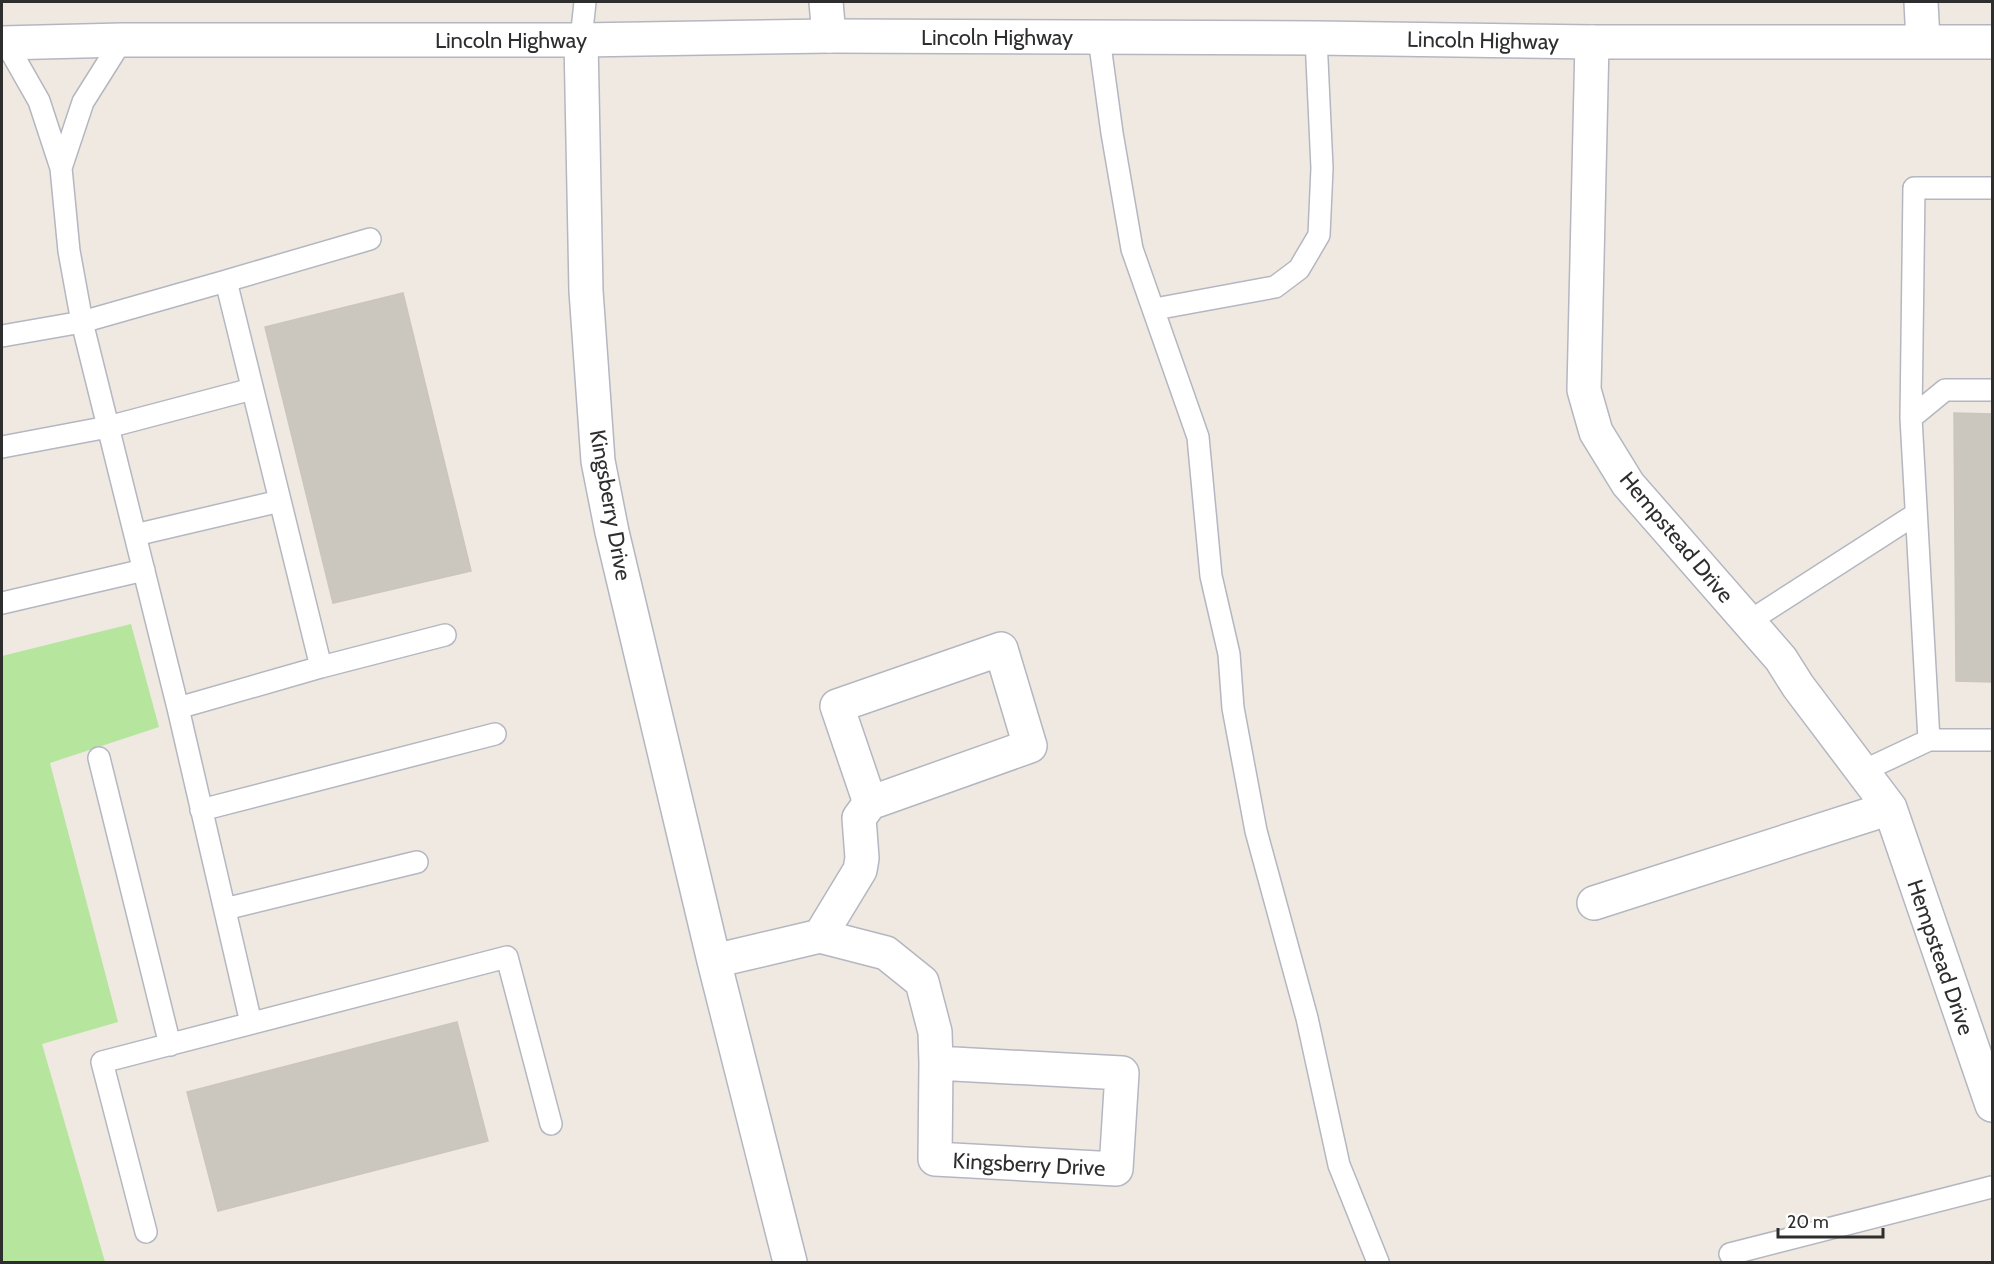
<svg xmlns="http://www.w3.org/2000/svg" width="1994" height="1264" font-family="Cabin,sans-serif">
	<rect width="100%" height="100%" fill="#efe9e1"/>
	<path fill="#b6e59e" d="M131,624L159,727L50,763L118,1022L42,1044L105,1262H2V656Z"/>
	<path fill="#cbc7bf" stroke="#cbc5ba" stroke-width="1.5" d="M403,293L471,571L333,603L265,327Z
		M1954,413L1992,414V682L1956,681Z
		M457,1022L488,1141L218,1211L187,1092Z"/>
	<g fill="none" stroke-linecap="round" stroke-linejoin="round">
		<g stroke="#b4b7c1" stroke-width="24">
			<path id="lane" d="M1099,38L1112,133L1132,249L1198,437L1211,576L1229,654L1233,708L1256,831L1307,1018L1339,1165L1378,1262
				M581,40L585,2
				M61,168L83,102L122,40
				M226,281L370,239
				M1155,309L1275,287L1299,269L1319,235L1322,168L1316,38
				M2,336L82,322L69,251L61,168L39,101L6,43
				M1911,418L1914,188H1992
				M2,447L108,427L252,389
				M135,535L280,501
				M2,603L144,570
				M1748,622L1916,514
				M321,667L445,635
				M178,708L82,322L226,281L321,667L178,708L251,1023
				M1929,740L1911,418L1945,390H1992
				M99,758L170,1045
				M1863,771L1929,740H1992
				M201,810L495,734
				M225,909L417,862
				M146,1232L102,1062L507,957L551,1124
				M1730,1254L1992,1187"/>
		</g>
		<g stroke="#b4b7c1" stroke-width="36">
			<path id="street" d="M826,2L829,36
				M1921,2L1923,41
				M581,40L586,291L598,461L612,532L714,961L790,1262
				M1592,42L1584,390L1596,432L1628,484L1781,659L1798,686L1890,808L1992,1105
				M1594,903L1890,808
				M820,936L886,953L922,982L935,1032L936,1063L1122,1073L1116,1169L935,1159L936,1063
				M714,961L820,936L860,870L862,858L859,818L870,803L1030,746L1001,649L837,706L870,803"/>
		</g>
		<g stroke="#b4b7c1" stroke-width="36">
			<path id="secondary" d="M2,43L122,40H581L829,36L1316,38L1592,42H1992"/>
		</g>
		<use href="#lane" stroke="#fff" stroke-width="21"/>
		<use href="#street" stroke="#fff" stroke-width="33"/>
		<use href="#secondary" stroke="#fff" stroke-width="33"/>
	</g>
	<g text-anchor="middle" stroke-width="4.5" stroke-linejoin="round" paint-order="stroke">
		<g font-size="22" fill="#2e2e2e" stroke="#fff">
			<text x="997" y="45">Lincoln Highway</text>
			<text x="511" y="48">Lincoln Highway</text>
			<text transform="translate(1483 40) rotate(1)" y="8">Lincoln Highway</text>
			<text transform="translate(611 505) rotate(80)" y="8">Kingsberry Drive</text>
			<text transform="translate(1677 537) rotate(50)" y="8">Hempstead Drive</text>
			<text transform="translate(1941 957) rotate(71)" y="8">Hempstead Drive</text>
			<text transform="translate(1029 1164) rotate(3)" y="8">Kingsberry Drive</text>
		</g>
	</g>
	<rect width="1994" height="1264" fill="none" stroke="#2e2e2e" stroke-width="6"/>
	<path d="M1778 1228v9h105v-9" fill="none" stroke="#2e2e2e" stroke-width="3"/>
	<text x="1787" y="1228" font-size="18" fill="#2e2e2e" stroke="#ffffff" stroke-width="4.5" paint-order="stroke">20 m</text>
</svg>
